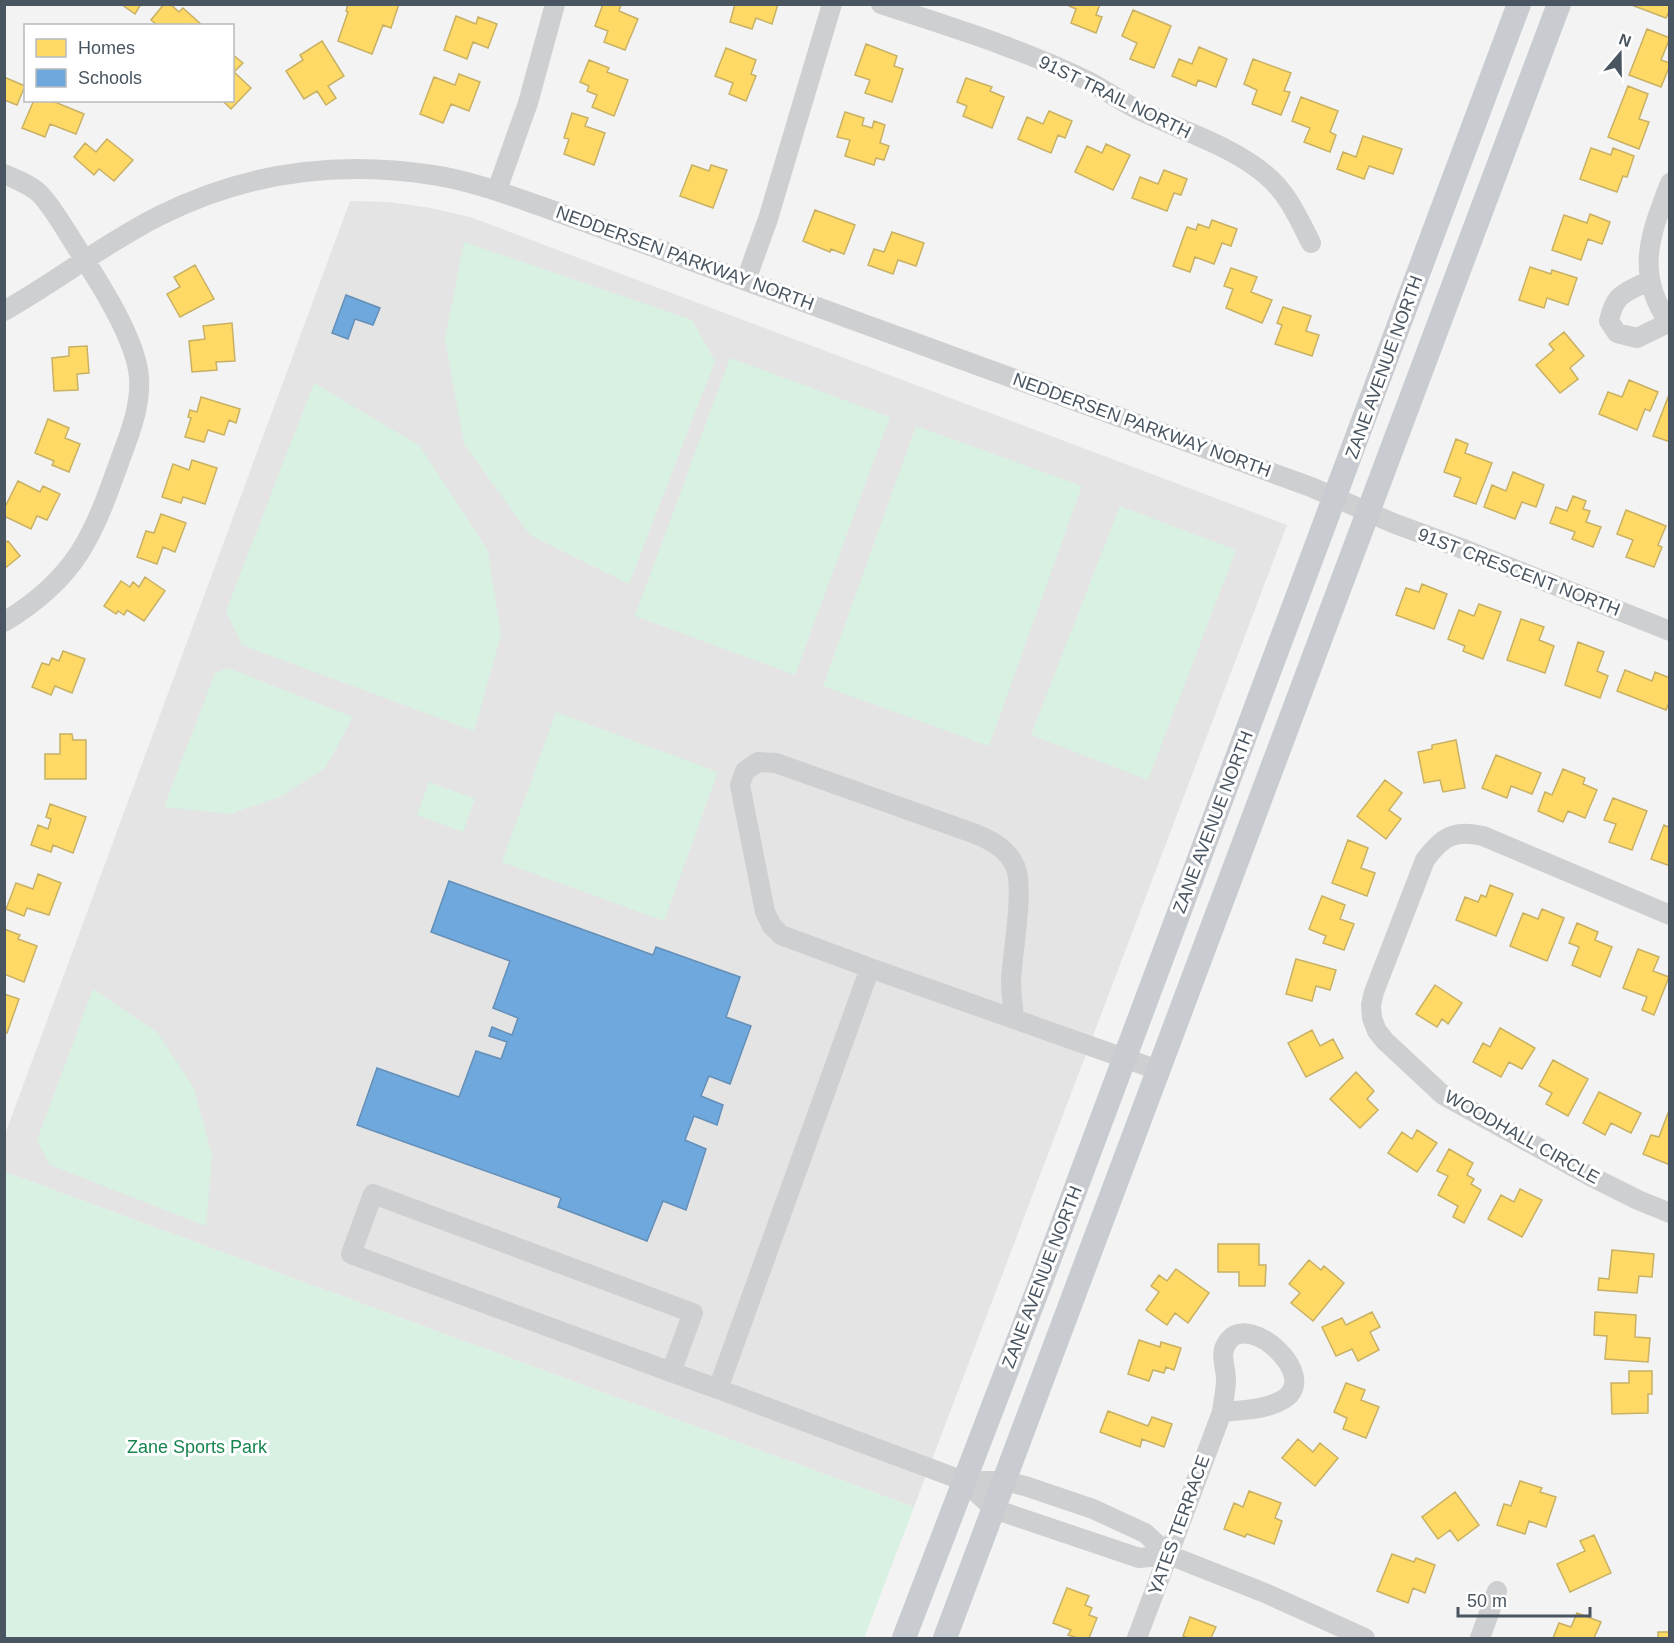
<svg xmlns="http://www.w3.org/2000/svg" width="1674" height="1643" font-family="Arial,sans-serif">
	<rect width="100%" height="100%" fill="#f3f3f3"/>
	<path fill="#e5e4e5" d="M350,201L389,202L431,208L470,217L1287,525L914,1507L5,1172L4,1137Z"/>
	<path fill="#d8f1e2" d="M464,242L692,320L715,361L629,584L530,535L464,444L445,339Z
		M730,358L890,417L795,675L635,616Z
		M314,383L420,446L488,551L501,635L474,731L242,645L226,611Z
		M916,426L1082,486L989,746L823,686Z
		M1120,506L1236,550L1148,780L1031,735Z
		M228,668L353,717L326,767L282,796L230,814L164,807L215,673Z
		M556,712L718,772L664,921L502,862Z
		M429,782L475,799L463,832L417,815Z
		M93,989L158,1033L194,1088L212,1156L206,1226L50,1165L37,1140Z
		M5,1172L914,1507L864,1638H5Z"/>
	<path fill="#ffd966" stroke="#c8b164" stroke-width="1.5" d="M121,4H141L135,14Z
		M164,4H170L179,12L183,8L203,26H158L151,20Z
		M348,4H399L391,28L383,25L372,54L338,41L348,12L346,11Z
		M603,4L621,5L619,11L638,19L625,50L604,42L608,31L595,26Z
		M735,4H778L772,24L756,18L752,29L730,22Z
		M1065,4H1100L1096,15L1102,17L1096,33L1071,23L1076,9Z
		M1629,4H1670V9L1666,18Z
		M1133,10L1171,26L1154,68L1130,59L1137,43L1122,36Z
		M456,16L476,24L478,17L497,24L488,48L473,42L467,59L444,50Z
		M1647,29L1670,38L1661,60L1670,63V65L1661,87L1629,75Z
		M322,41L344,76L328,86L336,98L326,105L317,91L304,99L286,71L303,60L300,55Z
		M866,44L897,56L894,66L903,69L892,102L865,93L870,80L855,75Z
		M1199,47L1227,59L1216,87L1198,80L1196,86L1172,76L1179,59L1192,64Z
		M726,48L756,60L751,74L756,76L746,101L729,94L733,83L715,76Z
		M232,54L243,63L234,72L251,88L231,109L222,100H232Z
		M1253,59L1291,73L1284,91L1290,92L1281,115L1252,104L1257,90L1244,84Z
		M589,60L609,68L607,72L628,80L614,116L592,107L597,95L587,91L589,86L580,82Z
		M459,74L480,82L469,111L451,104L443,123L420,114L434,77L455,85Z
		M4,77L25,86L17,105L4,100Z
		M966,78L992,87L990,91L1004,97L992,128L963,116L967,106L957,102Z
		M1628,86L1648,94L1639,119L1649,122L1639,149L1608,137Z
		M1301,97L1338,111L1330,132L1336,135L1330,152L1304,142L1310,128L1292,121Z
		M34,100H50L84,114L76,134L50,124L45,137L22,128Z
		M1049,111L1072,121L1065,138L1058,135L1051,153L1018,139L1027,117L1043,124Z
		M845,112L864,118L862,125L872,128L874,121L885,125L880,143L889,146L884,160L876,158L874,165L845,156L850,140L837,137Z
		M572,113L588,118L585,126L605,133L594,165L564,154L569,139L564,138Z
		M1363,136L1402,149L1393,174L1369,166L1364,179L1337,169L1343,152L1356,157Z
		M107,139L133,160L114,181L99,169L94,175L74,157L85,143L96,152Z
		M1106,144L1130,155L1113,190L1075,172L1087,146L1102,153Z
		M1591,148L1611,155L1613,148L1634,156L1627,177L1623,176L1617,192L1580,179Z
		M692,165L709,171L711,165L727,170L713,208L680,196Z
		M1164,170L1187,179L1181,195L1174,193L1167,211L1132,198L1140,177L1158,184Z
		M815,210L855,225L844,254L831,249L830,252L803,241Z
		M1590,214L1610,222L1602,244L1588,239L1581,260L1552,250L1564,215L1587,223Z
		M1212,220L1237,229L1231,246L1222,243L1214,264L1195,257L1190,272L1173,266L1187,227L1196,230L1198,224L1209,228Z
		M892,232L924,243L916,266L898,260L893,274L868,265L874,249L884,252Z
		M195,265L214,299L180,317L167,294L180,287L174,277Z
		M1530,267L1551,274L1552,270L1577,278L1568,305L1547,298L1544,308L1519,300Z
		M1231,268L1257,277L1251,292L1272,300L1262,323L1226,308L1233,289L1224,286Z
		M1283,307L1311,316L1306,331L1319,335L1312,356L1275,344L1282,325L1277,323Z
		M232,323L235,361L216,362L217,370L192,372L189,341L205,339L203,326Z
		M1564,332L1584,356L1570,368L1578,379L1560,393L1536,365L1554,350L1549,344Z
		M87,346L89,373L77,374L78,390L54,391L52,358L69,356V347Z
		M1629,380L1658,392L1650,411L1645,409L1637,430L1599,414L1608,392L1622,397Z
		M1670,392V442L1653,436Z
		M201,397L240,409L236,423L229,420L224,435L208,430L204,442L185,437L191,418L188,417L190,410L197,412Z
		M48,419L69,428L65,438L80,444L69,472L52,465L54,461L35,453Z
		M1456,439L1468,444L1465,453L1492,463L1476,504L1454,496L1461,478L1444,472Z
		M192,460L217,468L205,504L183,497L181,503L162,497L173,464L189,470Z
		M1513,472L1544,485L1536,507L1522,502L1515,519L1484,507L1492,485L1506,491Z
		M18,481L40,492L43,486L60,494L47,520L37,516L31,529L4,516V509Z
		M1573,496L1586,501L1583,509L1590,511L1586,522L1601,527L1593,547L1572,539L1575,532L1550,523L1556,507L1567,511Z
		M1626,510L1666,526L1658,545L1662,547L1654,567L1626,557L1633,540L1617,534Z
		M161,514L186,523L175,552L163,547L157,564L137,557L146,531L154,533Z
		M8,541L20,556L4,569V543Z
		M145,577L165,591L144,621L127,610L124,615L118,611L116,614L104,606L121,581L130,587L133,582L139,587Z
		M1422,584L1447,594L1434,629L1396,615L1406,588L1419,592Z
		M1479,604L1501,612L1483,659L1463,651L1465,646L1448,639L1459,610L1474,616Z
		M1521,619L1544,627L1539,640L1554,646L1545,673L1507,660Z
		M1578,642L1604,652L1597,671L1608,676L1600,698L1565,685Z
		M63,651L85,659L72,693L55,686L51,695L32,687L42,663L49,665L52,658L59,661Z
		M1625,670L1652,681L1655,672L1670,678V700L1666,710L1617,691Z
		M60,734H72L73,740H86V779H45V754H60Z
		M1456,740L1465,788L1443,792L1440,780L1424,783L1418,752L1432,749V745Z
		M1496,755L1541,773L1532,794L1511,786L1507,798L1482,788Z
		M1563,769L1585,778L1583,784L1597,790L1585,818L1568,811L1563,822L1538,811L1545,792L1552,795Z
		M1385,780L1402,793L1389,810L1401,819L1386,839L1357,816Z
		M1613,798L1647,811L1632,850L1609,842L1616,824L1604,820Z
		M50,804L86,817L73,853L53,845L51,852L31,845L38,825L48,829L51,819L46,817Z
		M1664,825L1670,828V866L1651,859Z
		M1348,840L1368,848L1361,868L1375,873L1367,896L1332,883Z
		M38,874L61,883L49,915L27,908L24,916L6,909L16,883L33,889Z
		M1490,885L1513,894L1496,936L1456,920L1465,897L1478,902L1481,895L1486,897Z
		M1322,896L1345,905L1340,919L1354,924L1344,950L1323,943L1326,936L1309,929Z
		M1542,909L1564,918L1547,961L1510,946L1523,913L1538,919Z
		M1577,923L1598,932L1595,940L1612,947L1600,977L1572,965L1579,947L1569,943Z
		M4,929L20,935L18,939L37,946L24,982L4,974Z
		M1638,949L1659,957L1653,971L1669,977L1654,1015L1642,1010L1647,997L1623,988Z
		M1296,959L1336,970L1330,990L1316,986L1312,1001L1286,994Z
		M1435,985L1462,1003L1448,1024L1442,1019L1437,1027L1416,1014Z
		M4,994L19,999L7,1033L4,1032Z
		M1500,1028L1535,1048L1522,1069L1509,1062L1501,1077L1473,1062L1483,1043L1490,1047Z
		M1312,1030L1320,1046L1333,1039L1343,1058L1306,1077L1288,1043Z
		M1553,1060L1588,1079L1568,1116L1546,1104L1552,1093L1539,1086Z
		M1356,1072L1374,1091L1367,1099L1378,1110L1360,1128L1330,1099Z
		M1599,1092L1641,1113L1631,1133L1611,1123L1605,1135L1583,1123Z
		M1668,1113H1670V1165L1643,1154L1651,1135L1659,1137Z
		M1417,1130L1437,1143L1417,1172L1388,1153L1402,1132L1412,1139Z
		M1449,1149L1473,1163L1467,1175L1474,1179L1471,1184L1481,1190L1464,1223L1453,1217L1458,1206L1438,1195L1448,1176L1437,1171Z
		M1520,1189L1542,1200L1522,1237L1488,1219L1501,1195L1514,1202Z
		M1218,1244H1259V1265H1266L1265,1286H1239V1272H1218Z
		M1612,1250L1654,1254L1652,1277L1639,1276L1637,1293L1598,1290L1599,1278L1609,1279Z
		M1309,1260L1321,1270L1324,1266L1344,1283L1313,1321L1291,1303L1300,1293L1289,1284Z
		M1176,1269L1209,1293L1188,1323L1175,1313L1167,1325L1146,1310L1159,1292L1151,1286L1159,1275L1167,1281Z
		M1372,1312L1380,1327L1370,1332L1379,1350L1358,1361L1352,1349L1336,1356L1322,1327L1342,1318L1346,1325Z
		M1595,1312L1636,1315L1635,1337L1650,1338L1648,1362L1605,1359L1607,1336L1594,1335Z
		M1139,1340L1160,1347L1161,1342L1181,1348L1174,1370L1166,1367L1164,1373L1153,1370L1149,1381L1128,1374Z
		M1629,1371H1652V1394H1648V1413L1612,1414L1611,1383H1629Z
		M1346,1383L1365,1390L1361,1400L1379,1407L1366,1438L1343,1429L1347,1418L1334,1412Z
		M1108,1411L1148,1426L1152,1417L1172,1424L1164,1447L1142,1439L1140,1447L1100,1432Z
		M1298,1439L1313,1452L1320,1443L1338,1458L1315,1486L1282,1458Z
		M1520,1481L1542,1488L1540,1492L1556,1497L1546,1527L1529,1521L1525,1534L1497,1525L1504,1504L1511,1506Z
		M1249,1491L1281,1503L1275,1518L1282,1521L1274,1544L1247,1534L1245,1537L1224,1529L1234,1503L1243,1507Z
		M1455,1492L1479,1525L1458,1541L1450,1530L1438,1539L1422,1517Z
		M1594,1535L1611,1573L1570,1592L1557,1564L1585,1551L1580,1541Z
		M1392,1554L1414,1562L1416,1558L1435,1565L1425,1593L1413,1588L1408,1603L1377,1591Z
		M1067,1588L1089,1596L1085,1605L1092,1608L1089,1615L1097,1618L1089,1638H1078L1068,1635L1071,1630L1053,1623Z
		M1577,1613L1601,1622L1594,1638H1553L1559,1623L1571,1627Z
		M1190,1617L1216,1627L1211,1638H1214H1188L1183,1636Z
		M1658,1632H1670V1638H1658Z"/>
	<path fill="#6fa8dc" stroke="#648fb7" stroke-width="1.5" d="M346,295L380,308L373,325L355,319L348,339L332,333Z
		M449,881L653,955L656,947L740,977L726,1017L751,1026L730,1084L709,1076L701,1096L723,1105L717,1125L694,1116L685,1140L706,1149L686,1210L663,1201L647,1241L558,1207L561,1198L357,1125L377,1068L459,1097L476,1051L501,1059L507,1042L489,1036L492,1027L512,1035L518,1018L493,1008L510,961L431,932Z"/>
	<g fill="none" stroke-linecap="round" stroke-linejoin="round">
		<path stroke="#cdcfd1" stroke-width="20" d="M881,4C950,27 1020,48 1086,80C1106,90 1124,104 1145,113C1185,132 1232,146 1266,175C1287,192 1299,219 1311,243
			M4,174C16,179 31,185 40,194C56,211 68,235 81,254C101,285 136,340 139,377C141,406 130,433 120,460C93,536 77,578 4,622
			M1670,183C1650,235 1634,274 1670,324
			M497,190L528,103L555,4
			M746,280L768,219L832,4
			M1650,280C1626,293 1615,292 1609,321L1617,333L1637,338L1668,323
			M4,311C57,281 105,243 159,216C246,172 337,160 433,175C472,181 509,195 546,208L1311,487L1393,523L1466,550L1670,631
			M1670,915L1483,836C1454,829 1442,837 1425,860L1374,992L1371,1005L1372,1018L1377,1031L1385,1041L1443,1095L1590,1176L1638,1200L1670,1213
			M870,968L781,935L772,926L765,912L740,785L745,771L758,762L776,763L973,833C989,839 1008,849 1015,866C1025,888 1012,954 1011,981C1011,993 1013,1006 1014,1018
			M1158,1070L870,968L718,1389L964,1481H1004L1025,1486L1093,1509L1145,1533L1169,1555L1265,1593L1365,1638
			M671,1372L693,1313L373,1194L351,1254L671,1372L718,1389
			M964,1481L994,1509L1139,1558L1169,1555
			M1137,1638L1222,1412C1223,1402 1226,1390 1226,1380C1226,1366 1218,1353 1229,1340C1252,1313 1320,1377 1284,1399C1266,1410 1242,1410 1222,1412
			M1480,1638L1497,1591"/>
		<path stroke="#c8ccd0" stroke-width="24" d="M904,1638L1040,1284L1519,4
			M945,1638L1559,4"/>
	</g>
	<g text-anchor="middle" stroke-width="6" stroke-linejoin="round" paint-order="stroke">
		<g font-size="18" fill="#495560" stroke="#fff">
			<text transform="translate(1115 97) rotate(26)" y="6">91ST TRAIL NORTH</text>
			<text transform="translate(685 258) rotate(20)" y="6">NEDDERSEN PARKWAY NORTH</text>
			<text transform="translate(1384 367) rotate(-70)" y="6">ZANE AVENUE NORTH</text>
			<text transform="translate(1142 425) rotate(20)" y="6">NEDDERSEN PARKWAY NORTH</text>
			<text transform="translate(1519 572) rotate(21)" y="6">91ST CRESCENT NORTH</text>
			<text transform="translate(1213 822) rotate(-69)" y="6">ZANE AVENUE NORTH</text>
			<text transform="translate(1522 1137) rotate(29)" y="6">WOODHALL CIRCLE</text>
			<text transform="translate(1042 1277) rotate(-69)" y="6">ZANE AVENUE NORTH</text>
			<text transform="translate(1179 1525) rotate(-70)" y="6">YATES TERRACE</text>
		</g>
		<g font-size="18" fill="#17844f" stroke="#fff">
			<text x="197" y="1453">Zane Sports Park</text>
		</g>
	</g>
	<rect width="1674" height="1643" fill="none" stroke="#495560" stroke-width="12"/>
	<rect x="24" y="24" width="210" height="78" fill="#ffffff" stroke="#b6bbbf" stroke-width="1.5"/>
	<rect x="36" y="39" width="30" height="18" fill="#ffd966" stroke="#b6bbbf" stroke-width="1.5"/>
	<text x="78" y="54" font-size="18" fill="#495560">Homes</text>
	<rect x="36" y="69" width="30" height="18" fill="#6fa8dc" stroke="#b6bbbf" stroke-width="1.5"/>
	<text x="78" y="84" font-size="18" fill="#495560">Schools</text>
	<g transform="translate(1620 54) rotate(20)" stroke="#ffffff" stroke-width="4.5" paint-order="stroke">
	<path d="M0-4.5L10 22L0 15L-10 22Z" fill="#495560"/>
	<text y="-9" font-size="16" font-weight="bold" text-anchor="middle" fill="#495560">N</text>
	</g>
	<path d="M1458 1607v9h132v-9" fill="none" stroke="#495560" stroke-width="3"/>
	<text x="1467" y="1607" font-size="18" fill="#495560" stroke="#ffffff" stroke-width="4.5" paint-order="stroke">50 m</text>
</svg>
